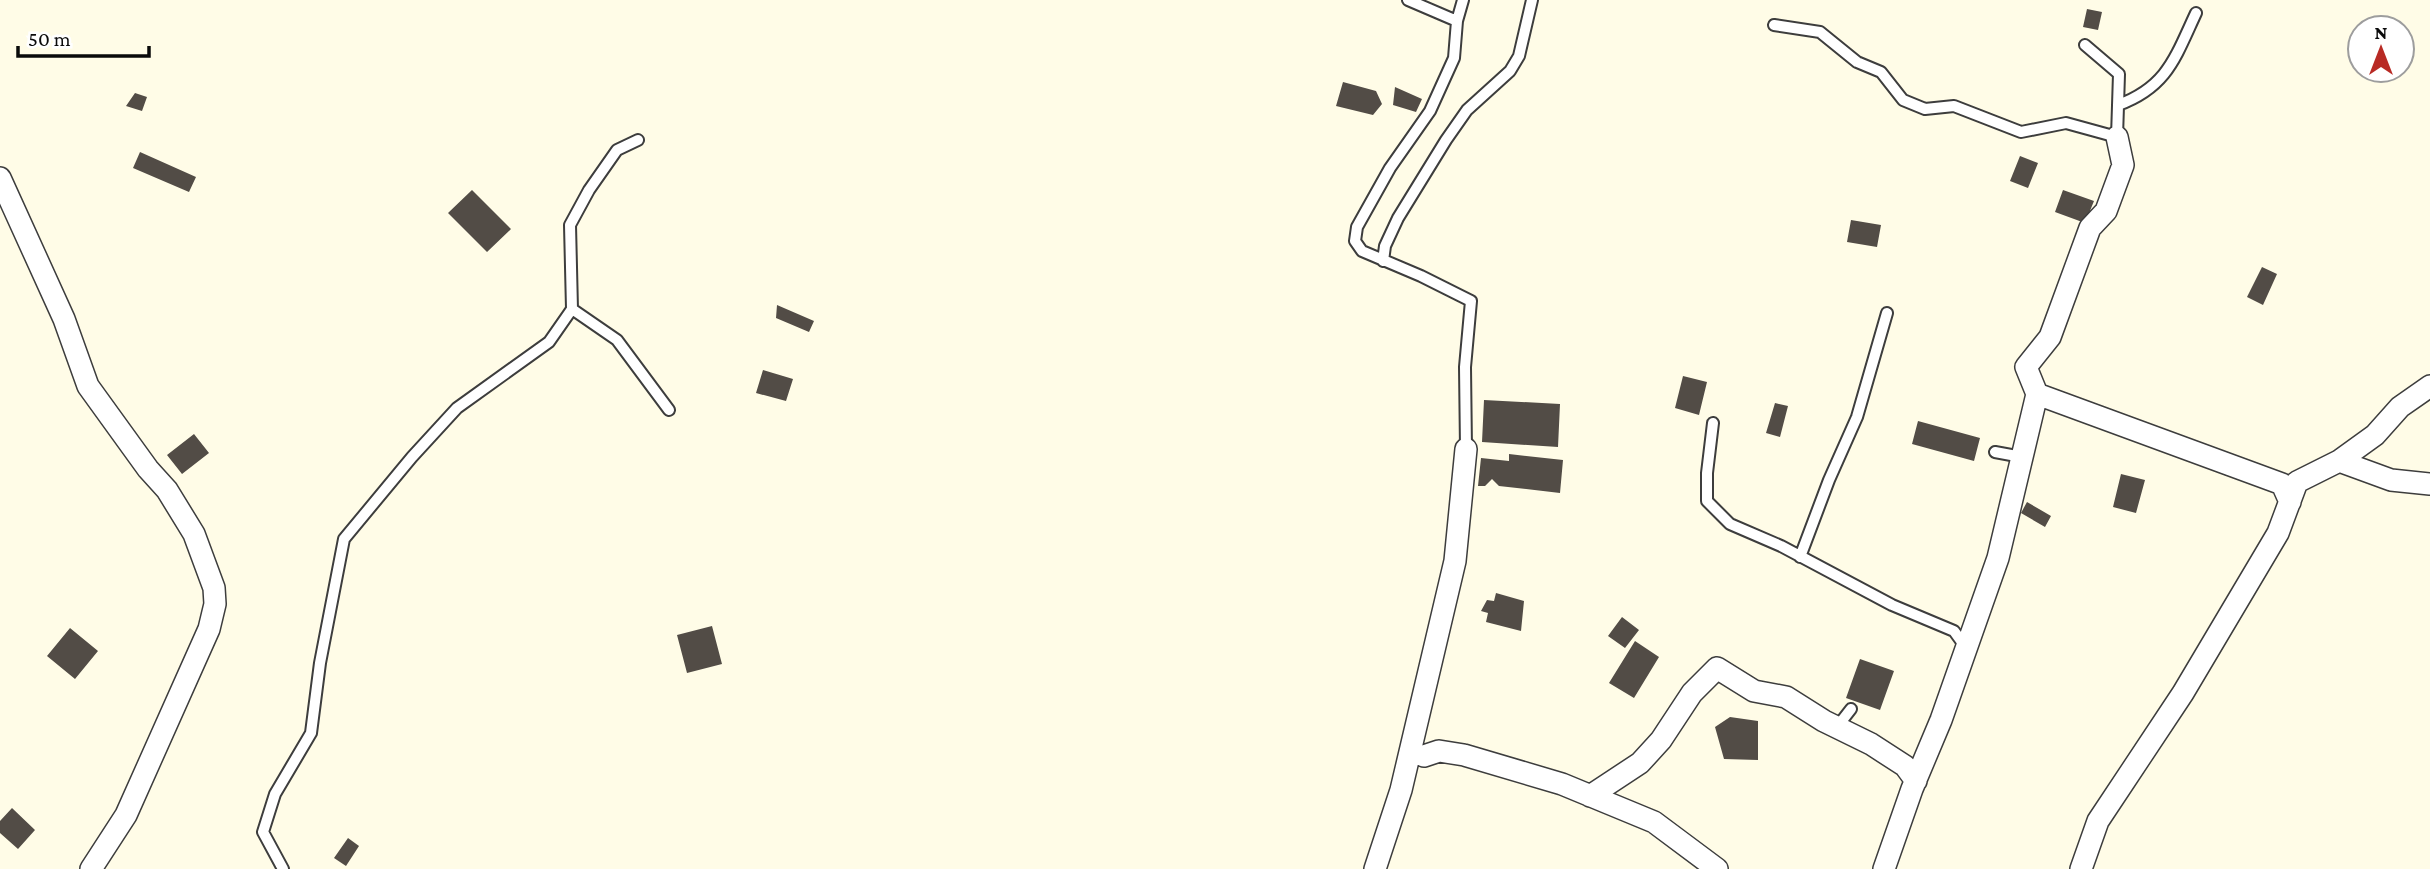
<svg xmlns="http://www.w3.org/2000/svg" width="2430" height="869" font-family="'Crimson Pro',serif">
	<rect width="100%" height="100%" fill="#fffce7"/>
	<path fill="#524c46" d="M2087,9L2102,12L2098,30L2083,27Z
		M1343,82L1376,91L1382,104L1373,115L1336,106Z
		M1395,87L1422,99L1416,112L1393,105Z
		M135,93L147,97L142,111L126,106Z
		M140,152L196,177L189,192L133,168Z
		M2020,156L2038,163L2028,188L2010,181Z
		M472,190L511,229L487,252L448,213Z
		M2063,190L2094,201L2085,223L2055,212Z
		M1851,220L1881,225L1877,247L1847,242Z
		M2262,267L2277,274L2263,305L2247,297Z
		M777,305L814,321L809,332L776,318Z
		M763,370L793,379L786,401L756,393Z
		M1683,376L1707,382L1699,415L1675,408Z
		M1484,400L1560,404L1558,447L1482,442Z
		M1775,403L1788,406L1780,437L1766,433Z
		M1918,421L1980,438L1974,461L1912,444Z
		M194,434L209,453L182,474L167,455Z
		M1509,454L1563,460L1560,493L1499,486L1492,479L1485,486H1478L1481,458L1509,461Z
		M2121,474L2145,480L2136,513L2113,507Z
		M2027,502L2051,516L2045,527L2021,513Z
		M1496,593L1524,601L1521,631L1486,622L1488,613L1481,611L1487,600L1494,601Z
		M1622,617L1639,630L1625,648L1608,636Z
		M712,626L722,664L687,673L677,635Z
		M70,628L98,651L75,679L47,656Z
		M1635,641L1659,657L1634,698L1609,683Z
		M1860,659L1894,671L1880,710L1846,698Z
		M1730,717L1758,721V760L1724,759L1715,727Z
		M12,808L35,830L18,849L0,833V821Z
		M348,838L359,846L346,866L334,858Z"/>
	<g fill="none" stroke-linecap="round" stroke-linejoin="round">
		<g stroke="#3d3d3d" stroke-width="14">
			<path id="lane" d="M1408,0L1457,21
				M1463,0L1457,21L1454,58L1430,111L1390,168L1357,227L1355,241L1362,251L1421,276L1471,301L1465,367L1466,449
				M1774,25L1820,32L1857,62L1881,72L1903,100L1925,109L1954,106L2021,132L2066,123L2117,137L2119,74L2085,45
				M2118,105C2167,87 2175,58 2196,13
				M1383,261L1385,246L1398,218L1446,140L1467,110L1510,71L1519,56L1532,0
				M572,309L570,225L589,190L617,150L638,140
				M1713,423L1707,473V501L1730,524L1781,546L1892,605L1954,631L1967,649
				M1995,452L2022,457
				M1800,557L1829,480L1857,417L1887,313
				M1837,727L1851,709
				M283,869L263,832L275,794L311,733L320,663L344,539L412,457L457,408L549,342L572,309L617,340L669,410"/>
		</g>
		<g stroke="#3d3d3d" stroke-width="24">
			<path id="street" d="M0,178L64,319L88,386L148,469L167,490L194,534L214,588L215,604L209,629L126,815L91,869
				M2037,394L2282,484L2290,502
				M2339,461L2391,480L2430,484
				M1424,756L1439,751L1464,755L1562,784L1654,822L1717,869
				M1590,796L1640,763L1661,740L1692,693L1717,668L1754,691L1786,697L1824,721L1871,744L1905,766L1916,781
				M1375,869L1401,790L1455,561L1466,449
				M1884,869L1912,789L1941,720L1998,558L2037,394L2026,367L2050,337L2090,228L2106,211L2123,165L2117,137
				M2081,869L2098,821L2183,693L2278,533L2297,482L2339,461L2375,435L2400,407L2430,386"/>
		</g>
		<use href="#lane" stroke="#fff" stroke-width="10"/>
		<use href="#street" stroke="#fff" stroke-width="21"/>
	</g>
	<g transform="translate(2381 49)"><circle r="33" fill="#ffffff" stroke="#9d9d9d" stroke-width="2"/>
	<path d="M0-5L12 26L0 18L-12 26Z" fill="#b82a24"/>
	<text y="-10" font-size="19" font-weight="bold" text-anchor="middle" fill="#0a0a0a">N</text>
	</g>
	<path d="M18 46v10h131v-10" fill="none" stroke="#0a0a0a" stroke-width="3.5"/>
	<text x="28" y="46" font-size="21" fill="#0a0a0a" stroke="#ffffff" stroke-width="5" paint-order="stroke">50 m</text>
</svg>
